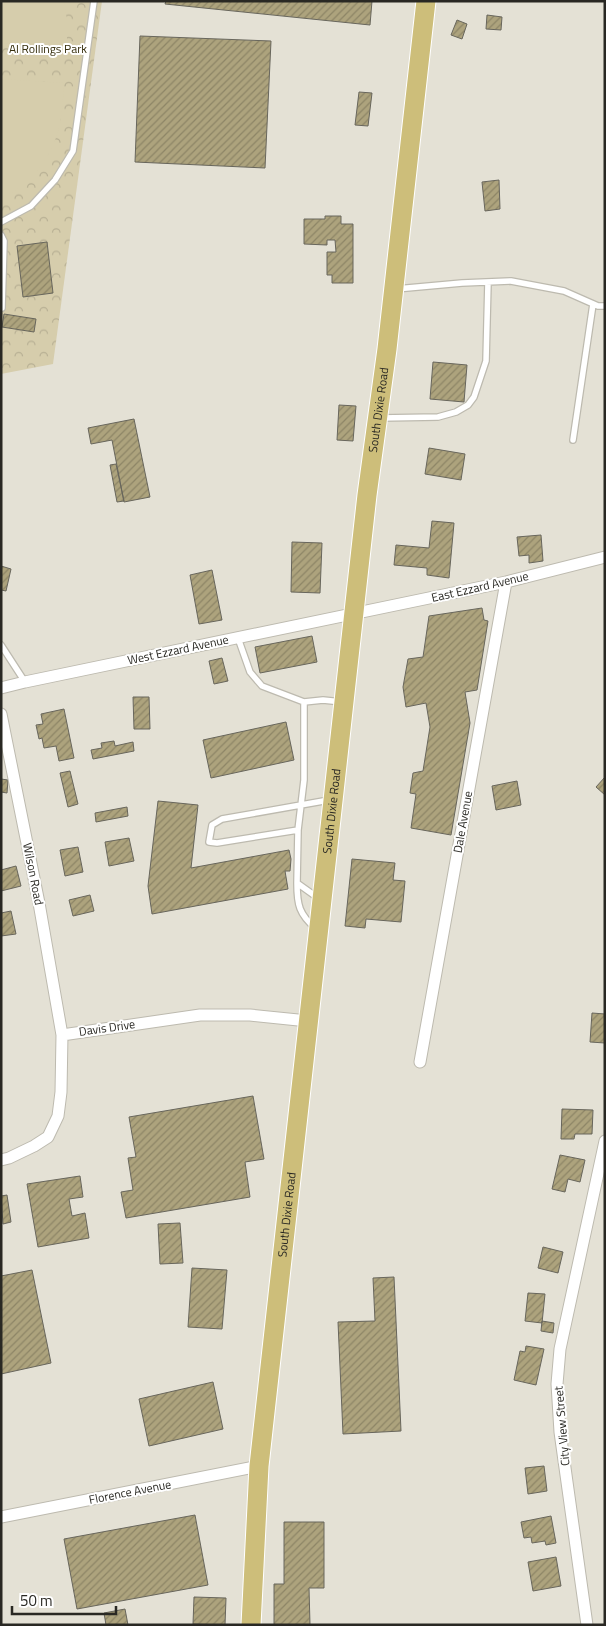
<svg xmlns="http://www.w3.org/2000/svg" width="606" height="1626" font-family="'Titillium Web',sans-serif">
	<defs>
		<pattern id="forest-crowns" width="20" height="18" patternUnits="userSpaceOnUse" patternTransform="scale(1.25)"><rect width="20" height="18" fill="#d6cdac"/><path d="M2 6a3 3 0 1 1 6 0M12 15a3 3 0 1 1 6 0" fill="none" stroke="#b8b094"/></pattern>
		<pattern id="building-hatch" width="6" height="6" patternUnits="userSpaceOnUse" patternTransform="scale(1.25)"><rect width="6" height="6" fill="#ada37d"/><path d="M-1 1l2-2M0 6l6-6M5 7l2-2" fill="none" stroke="#8d8566"/></pattern>
	</defs>
	<rect width="100%" height="100%" fill="#e4e1d5"/>
	<path fill="url(#forest-crowns)" d="M1,1H102L53,364L1,374Z"/>
	<path fill="#d6cdac" d="M1,1H64L67,21V47L1,43Z
		M1,79L64,83C63,94 63,106 61,118C56,152 33,184 1,198Z"/>
	<path fill="url(#building-hatch)" stroke="#68665c" d="M166,1H372L370,25L165,4Z
		M487,15L502,17L501,30L486,29Z
		M457,20L467,24L462,39L451,35Z
		M140,36L271,41L265,168L135,162Z
		M359,92L372,93L368,126L355,125Z
		M499,180L500,209L485,211L482,182Z
		M325,216H341V224H353V283H332V275H327V252H336L335,240H327V245L304,244V219H325Z
		M47,242L53,293L23,297L17,246Z
		M4,314L36,319L34,332L2,327Z
		M433,362L467,365L464,402L430,399Z
		M339,405L356,406L353,441L337,440Z
		M134,419L150,497L124,502L112,440L91,444L88,428Z
		M429,448L465,454L461,480L425,474Z
		M116,464L124,501L117,502L110,465Z
		M432,521L454,523L449,578L427,575V568L394,565L396,545L429,548Z
		M541,535L543,561L529,563V555L519,556L517,537Z
		M292,542L322,543L320,593L291,592Z
		M1,566L11,569L6,591L1,590Z
		M212,570L222,620L199,624L190,575Z
		M482,608L484,620L488,621L477,690L465,692L470,723L451,835L411,828L416,794L410,793L413,773L423,771L430,727L426,703L406,707L403,687L408,659L423,657L429,616Z
		M312,636L317,662L260,673L255,647Z
		M222,658L228,681L214,684L209,661Z
		M133,697H149L150,729H134Z
		M64,709L74,758L59,761L56,746L44,748L42,738L39,739L36,725L43,724L41,714Z
		M286,722L294,760L211,778L203,740Z
		M114,741L115,746L133,742L134,751L93,759L91,750L102,748L101,743Z
		M70,771L78,804L68,807L60,773Z
		M605,777V795L596,787Z
		M1,779L8,780L7,793L1,792Z
		M517,781L521,805L496,810L492,786Z
		M158,801L198,805L191,868L289,850L291,859L290,871H285L288,889L152,914L148,886Z
		M127,807L128,816L96,822L95,813Z
		M129,838L134,861L109,866L105,842Z
		M78,847L83,872L65,876L60,850Z
		M352,859L395,863L393,880L405,881L401,922L366,919L365,928L345,926Z
		M16,866L21,886L1,891V870Z
		M90,895L94,911L73,916L69,900Z
		M11,911L16,934L1,936V913Z
		M592,1013L605,1014V1043L590,1042Z
		M253,1096L264,1159L245,1162L250,1197L126,1218L121,1192L133,1190L128,1158L136,1157L129,1117Z
		M562,1109L593,1110L592,1134H575L574,1139H561Z
		M560,1155L585,1160L580,1182L568,1179L565,1192L552,1189Z
		M80,1176L83,1197L69,1199L72,1216L85,1213L89,1238L38,1247L27,1184Z
		M7,1195L11,1222L3,1224L1,1196Z
		M180,1223L183,1263L160,1264L158,1224Z
		M543,1247L563,1252L558,1273L538,1268Z
		M192,1268L227,1270L222,1329L188,1327Z
		M32,1270L51,1363L1,1374V1276Z
		M394,1277L401,1431L343,1434L338,1322L375,1321L373,1278Z
		M528,1293L545,1294L542,1323L525,1321Z
		M542,1321L554,1323L553,1333L541,1331Z
		M526,1346L544,1349L536,1385L514,1380L520,1351L525,1352Z
		M213,1382L223,1429L149,1446L139,1399Z
		M544,1466L547,1491L528,1494L525,1468Z
		M195,1515L208,1585L77,1609L64,1539Z
		M551,1516L556,1543L546,1545L545,1541L532,1543L531,1537L524,1538L521,1522Z
		M284,1522H324V1588H309L310,1625H274V1584H284Z
		M556,1557L561,1586L533,1591L528,1562Z
		M194,1597L226,1598L225,1625L193,1624Z
		M125,1609L128,1625H106L104,1613Z"/>
	<g fill="none" stroke-linecap="round" stroke-linejoin="round">
		<g stroke="#bdbaaf" stroke-width="8">
			<path id="service" d="M1,222L31,206L55,180L73,151L94,1
				M1,235L4,241L2,308
				M396,289L462,283L511,281L564,291L598,306H605
				M380,418L438,417L456,412L468,405L474,397L486,361L488,282
				M573,440L593,304
				M238,638L250,672L262,686L304,702V780L298,830L297,883
				M1,645L25,682
				M304,702L323,700L342,702
				M298,830L217,843L209,842L212,825L222,819L329,800
				M316,929C299,914 297,905 297,883L318,898"/>
		</g>
		<g stroke="#bdbaaf" stroke-width="13">
			<path id="minor" d="M1,688L25,682L506,582L605,557
				M1,714L39,903L62,1035L61,1092L58,1116L48,1137L34,1146L9,1158L1,1160
				M62,1035L200,1015H250L308,1021
				M420,1062L506,582
				M1,1517L259,1466
				M587,1625L560,1432L557,1384L560,1349L605,1141"/>
		</g>
		<g stroke="#fff" stroke-width="21">
			<g id="primary">
				<path id="s1" d="M251,1625L259,1466L367,495L387,349L426,1"/>
			</g>
		</g>
		<use href="#service" stroke="#fff" stroke-width="5.5"/>
		<use href="#minor" stroke="#fff" stroke-width="11"/>
		<use href="#primary" stroke="#cdbe7a" stroke-width="19"/>
	</g>
	<g text-anchor="middle" stroke-width="4" stroke-linejoin="round" paint-order="stroke">
		<g font-size="12" fill="#362e0d" stroke="#fff">
			<text x="48" y="53">Al Rollings Park</text>
		</g>
		<g font-size="12" fill="#292823" stroke="#fff">
			<text dy="4" stroke="none"><textPath href="#s1" startOffset="1222">South Dixie Road</textPath></text>
			<text transform="translate(480 587) rotate(-13)" y="4">East Ezzard Avenue</text>
			<text transform="translate(178 650) rotate(-12)" y="4">West Ezzard Avenue</text>
			<text dy="4" stroke="none"><textPath href="#s1" startOffset="818">South Dixie Road</textPath></text>
			<text transform="translate(463 822) rotate(-80)" y="4">Dale Avenue</text>
			<text transform="translate(33 874) rotate(79)" y="4">Wilson Road</text>
			<text transform="translate(107 1028) rotate(-8)" y="4">Davis Drive</text>
			<text dy="4" stroke="none"><textPath href="#s1" startOffset="412">South Dixie Road</textPath></text>
			<text transform="translate(562 1426) rotate(-95)" y="4">City View Street</text>
			<text transform="translate(130 1492) rotate(-11)" y="4">Florence Avenue</text>
		</g>
	</g>
	<rect width="606" height="1626" fill="none" stroke="#292823" stroke-width="5"/>
	<path d="M12 1606v8h104v-8" fill="none" stroke="#292823" stroke-width="2.5"/>
	<text x="20" y="1606" font-size="15" fill="#292823" stroke="#ffffff" stroke-width="4" paint-order="stroke">50 m</text>
</svg>
